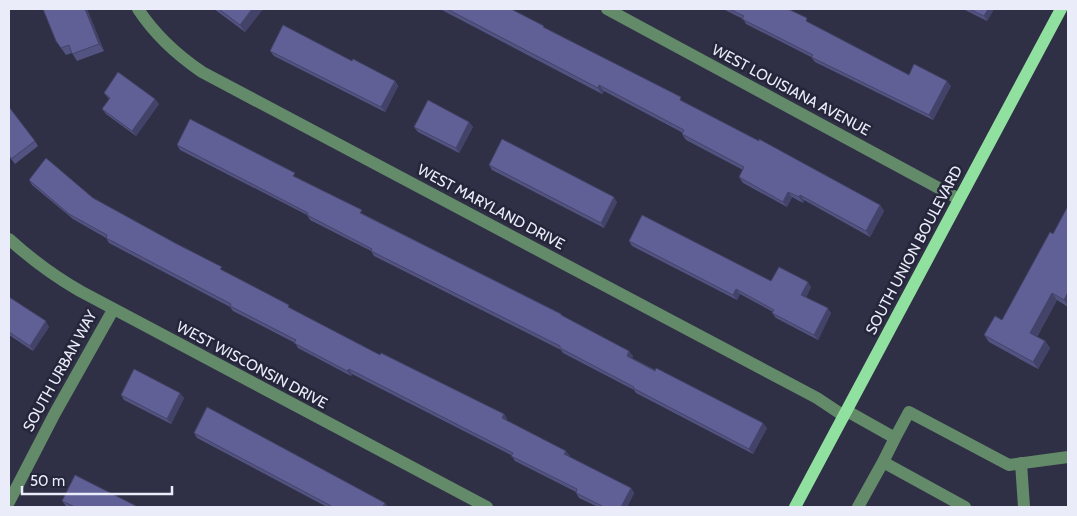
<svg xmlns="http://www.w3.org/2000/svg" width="1077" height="516" font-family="Cabin,sans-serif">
	<rect width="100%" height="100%" fill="#2f2f45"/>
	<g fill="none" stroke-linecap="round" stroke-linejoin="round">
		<path stroke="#638a69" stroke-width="12" d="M138,9C155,35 177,55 202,72L817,398L844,416
			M607,9L959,199
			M9,239C31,259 54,276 80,291L487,507
			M847,411L895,438L909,412L1009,465L1068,457
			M895,438L883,462L965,507
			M1021,463L1024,507
			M9,502L55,413L113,310
			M858,507L883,462"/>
		<path stroke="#90e19f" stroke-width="12" d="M795,507L1061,9"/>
	</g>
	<path fill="#535381" d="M87,9L104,51L77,61L72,53L66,55L56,41Z
		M214,9H263L245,32Z
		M440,9H511L546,29L685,103L880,205L884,211L870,237L804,200L803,203L792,197L787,207L743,183L739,177L743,170L686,140L682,134L683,133L604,91L602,94Z
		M723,9H788L810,24L909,75L951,86L933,120L815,62L811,57L746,24L743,19Z
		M963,9H994L987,21Z
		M270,51L352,61L395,81L398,86L385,112L274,56Z
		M104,93L155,99L159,104L136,136L106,114L102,109L109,99Z
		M469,122L473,127L459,153L418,132L414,127Z
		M35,141L38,146L15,164L9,156Z
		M177,145L298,178L365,215L561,314L563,316L633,356L632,358L767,428L753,454L636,393L634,390L563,353L561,350L374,256L371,251L310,220L307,215L180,150Z
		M489,165L617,202L604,228L492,170Z
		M29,180L93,198L293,310L380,355L504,414L507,419V421L570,456L569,457L631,488L634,493L627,507H598L579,498L576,493V492L515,461L511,455L352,374L351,376L298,348L295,343L233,311L230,307L109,243L106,238L73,219L32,185Z
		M1068,206V307L1057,300L1037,337L1045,341L1050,348L1038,369L989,342L984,335L1002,320L1053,234Z
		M629,241L771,281L811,287L806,297L831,313L818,340L776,318L772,313L773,312L740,294L737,300L632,246Z
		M9,297L49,327L33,351L9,335Z
		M180,393L184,398L171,424L124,400L121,395Z
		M194,433L385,503L388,507H327L197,438Z
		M62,501L138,507H68L66,506Z"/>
	<path fill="#434369" d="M85,9H87L104,51L99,44Z
		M252,9H263L245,32L240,25Z
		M988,9H994L987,21L984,16Z
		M395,81L398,86L385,112L381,107Z
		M947,81L951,86L933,120L929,115Z
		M599,85L604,91L602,94L598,88Z
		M155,99L159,104L136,136L132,131Z
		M469,122L473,127L459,153L456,148Z
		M788,192L792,197L787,207L783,202Z
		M800,195L804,200L803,203L799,197Z
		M614,197L617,202L604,228L601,223Z
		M880,205L884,211L870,237L866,231Z
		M808,282L811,287L805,300L801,295Z
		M736,289L740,294L737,300L733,295Z
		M1068,292V306L1064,300Z
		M1052,293L1057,300L1035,340L1030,333Z
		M828,308L831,313L818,340L814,335Z
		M46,321L49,327L33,351L30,346Z
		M1045,341L1050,348L1038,369L1033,362Z
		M629,351L633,356L630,361L627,356Z
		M349,369L352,374L351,376L347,371Z
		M180,393L184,398L171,424L167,419Z
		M504,414L507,419L505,423L502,418Z
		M763,423L767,428L753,454L749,449Z
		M566,451L570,456L568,459L564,454Z
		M631,488L634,493L627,507H621Z
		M385,503L388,507H384L383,506Z"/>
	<path fill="#606096" stroke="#434369" d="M43,9H85L99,44L72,54L69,45L61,48L56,41Z
		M219,9H252L240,25Z
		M447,9H511L544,26L543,27L681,97L680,100L759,141V139L880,205L866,231L800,195L799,197L788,192L783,202L739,177L744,167L682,134L684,130L599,85L598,88Z
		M729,9H788L807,18L806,21L909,75L914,64L947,81L929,115L811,57L813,55L742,19L744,16Z
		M969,9H988L984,16Z
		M283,25L352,61L353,59L395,81L381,107L270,51Z
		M118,72L155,99L132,131L102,109L110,98L104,93Z
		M428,100L469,122L456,148L414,127Z
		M9,107L35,141L11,159L9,155Z
		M190,119L295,173L293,176L362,210L360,213L561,314V315L629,351L627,356L655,371L656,368L763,423L749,449L633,388L634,387L560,348V346L371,251L372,249L307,215L308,213L177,145Z
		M502,139L614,197L601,223L489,165Z
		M46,158L93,198L175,243L222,267L220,269L289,305L288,307L380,355L381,353L504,414L502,418L566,451L564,454L631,488L621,507H604L576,493L577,489L511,456L513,453L349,369L347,371L294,343L296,340L230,306L231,304L106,238L107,235L69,214L29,180Z
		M1068,206V292L1064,300L1052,293L1030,333L1045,341L1033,362L984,335L995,316L1002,320L1050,232L1053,234Z
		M642,215L771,281L779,267L808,282L801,295L828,308L814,335L772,313L774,310L736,289L733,295L629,241Z
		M9,297L46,321L30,346L9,332Z
		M134,369L180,393L167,419L121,395Z
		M207,407L385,503L383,506L386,507H333L194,433Z
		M75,475L138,507H75L62,501Z"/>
	<g text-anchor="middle" stroke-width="5" stroke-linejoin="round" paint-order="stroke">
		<g font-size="15" fill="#ebecfa" stroke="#25263a">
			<text transform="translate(791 90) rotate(28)" y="5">WEST LOUISIANA AVENUE</text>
			<text transform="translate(491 207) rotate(28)" y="5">WEST MARYLAND DRIVE</text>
			<text transform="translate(914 250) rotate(-62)" y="5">SOUTH UNION BOULEVARD</text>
			<text transform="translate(252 365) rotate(28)" y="5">WEST WISCONSIN DRIVE</text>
			<text transform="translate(60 371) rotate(-61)" y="5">SOUTH URBAN WAY</text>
		</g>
	</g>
	<rect width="1077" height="516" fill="none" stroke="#ebecfa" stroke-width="20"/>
	<path d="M22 486v8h150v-8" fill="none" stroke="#ebecfa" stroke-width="2.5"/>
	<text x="30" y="486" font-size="15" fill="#ebecfa" stroke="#25263a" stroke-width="4" paint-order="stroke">50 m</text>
</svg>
